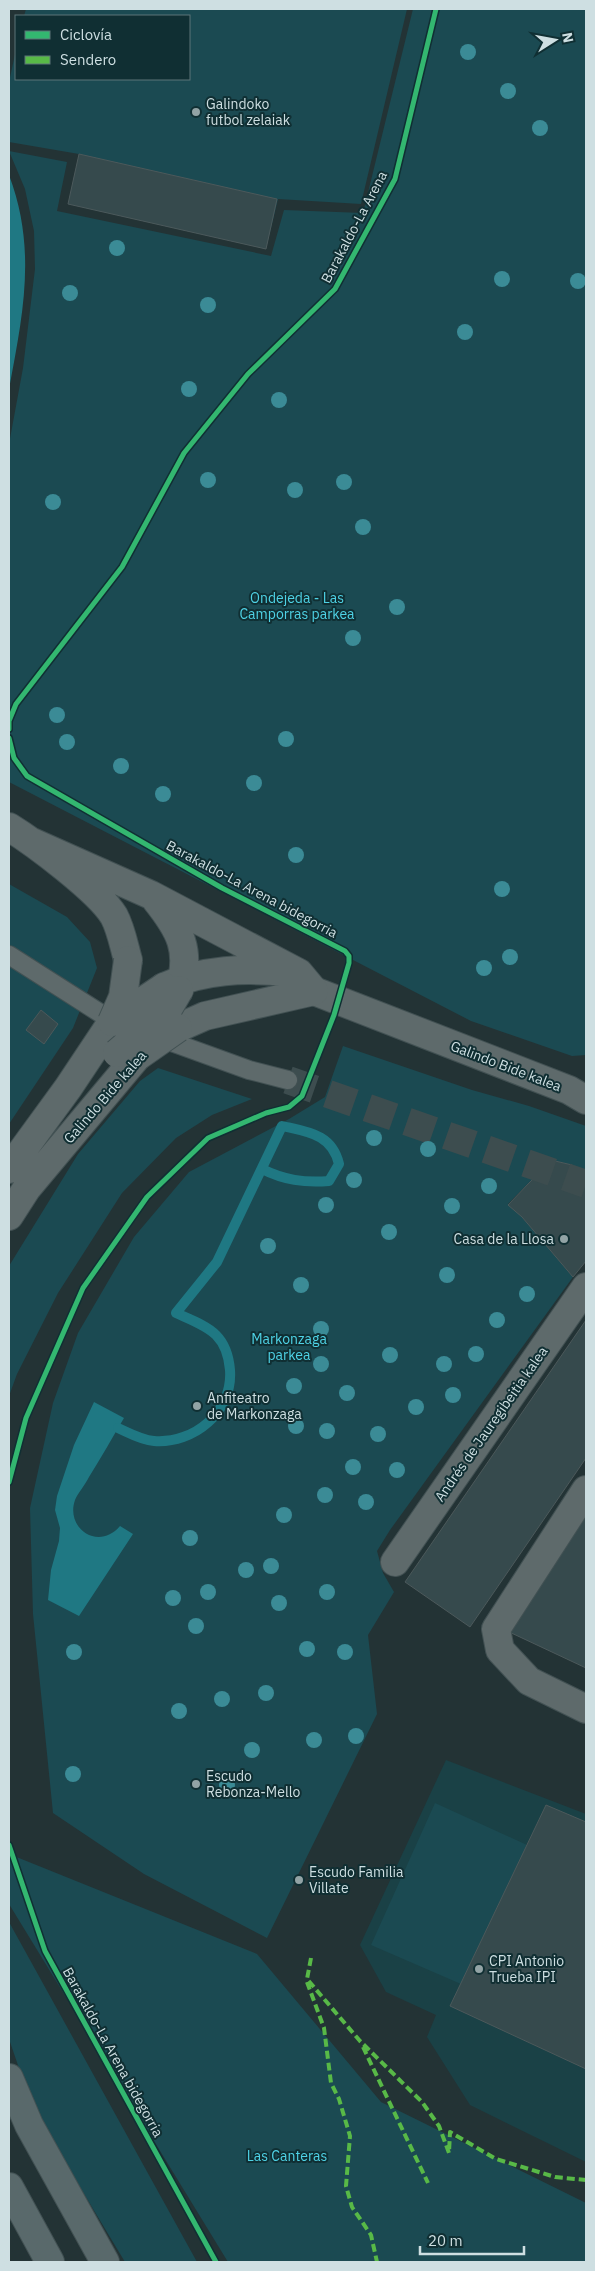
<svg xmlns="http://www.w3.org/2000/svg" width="595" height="2271" font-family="'IBM Plex Sans',sans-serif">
	<rect width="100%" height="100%" fill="#233335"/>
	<path fill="#1a4146" d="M446,1760L586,1814V2162L470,2105L427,2037L436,2015L386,1992L360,1945Z"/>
	<path fill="#1b4a52" d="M26,9H407L361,204L278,199L266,249L68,204L79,154L9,142V82L16,50V79H189V16H24Z
		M413,9H586V1055L572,1056L471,1021L9,782V444L23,368L35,269L34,231L25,189L9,151L67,162L57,211L271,256L284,210L363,213Z
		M9,884L67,917L90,942L97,968L73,1028L9,1124Z
		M343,1046L472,1090L529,1106L586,1126V1178L572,1165L551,1160L508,1204L522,1217L573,1277L390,1530L377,1551L383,1573L394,1592L368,1635L377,1714L267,1938L144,1874L53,1813L33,1614L30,1508L53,1403L78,1333L134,1237L189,1172L289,1119L325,1097Z
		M158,1068L252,1099L212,1115L176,1138L122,1193L58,1293L17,1374L9,1396V1266L78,1154L140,1081Z
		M435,1803L527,1845L461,1984L371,1945Z
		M9,1854L257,1954L381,2102L586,2203V2262H228L9,1904Z
		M9,1922L197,2262H125L33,2109L9,2039Z"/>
	<path fill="#1f7883" d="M9,175C37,249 23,314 9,389Z
		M94,1402L124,1418C112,1438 101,1458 89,1477C85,1485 78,1493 75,1500C65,1529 99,1551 120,1526L133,1534L79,1616L48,1600L51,1570L59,1541L60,1528L55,1510L57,1496L74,1445Z"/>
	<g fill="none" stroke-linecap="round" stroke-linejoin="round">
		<path stroke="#1f7883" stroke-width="10" d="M118,1428C129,1433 141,1440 154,1441C194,1444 233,1412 230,1370C229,1358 225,1344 216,1335C206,1325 189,1319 176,1313L217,1262L282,1126C308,1132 332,1134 339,1164L329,1181C304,1183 284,1180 262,1169"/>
	</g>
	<path fill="#364a4d" stroke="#4c595b" d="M79,154L277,199L266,249L68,204Z
		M41,1010L58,1024L44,1044L26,1030Z
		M551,1160L572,1165L586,1178V1261L573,1277L522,1217L508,1205Z
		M586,1320V1458L470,1627L405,1582Z
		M586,1507V1668L505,1630Z
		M546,1805L586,1822V2069L450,2006Z"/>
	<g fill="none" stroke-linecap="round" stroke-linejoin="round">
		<path stroke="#3d4d4f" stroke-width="28" stroke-dasharray="28 14" stroke-linecap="butt" d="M288,1080L586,1184"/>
		<g stroke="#425153" stroke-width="20">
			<path id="service" d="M9,955L100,1013L122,1022
				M155,1036L249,1070L288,1080"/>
		</g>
		<g stroke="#425153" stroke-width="30">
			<path id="minor" d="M314,991L569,1090L586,1100
				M586,1490L496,1629L500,1650L529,1681L586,1709
				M395,1562L586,1287"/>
		</g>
		<g stroke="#425153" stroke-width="30">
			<path id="tertiary" d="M9,827C35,843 99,891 114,916C121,929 124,946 128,960
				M32,842L151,895L299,973L314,991L205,1016L178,1028
				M156,900C180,930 192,951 179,990
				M164,987C204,969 245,968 287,972
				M9,1169L68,1088L112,1022
				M9,1216L27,1188L135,1059"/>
		</g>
		<g stroke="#425153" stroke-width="30">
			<path id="primary" d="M9,2078L29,2125L105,2262
				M9,2187L50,2262"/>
		</g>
		<use href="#service" stroke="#5e6a6b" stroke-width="18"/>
		<use href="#minor" stroke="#5e6a6b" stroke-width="28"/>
		<use href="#tertiary" stroke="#5e6a6b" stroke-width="28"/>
		<use href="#primary" stroke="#59696b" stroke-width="28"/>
		<g stroke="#425153" stroke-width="30" stroke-linecap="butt">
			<path id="tertiary-bridge" d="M112,1022L123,997L128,960
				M112,1022L164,987
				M117,1053L168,1009L179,990
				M138,1056L178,1028"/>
		</g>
		<use href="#tertiary-bridge" stroke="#5e6a6b" stroke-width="28"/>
		<path stroke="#58b947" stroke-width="4" stroke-dasharray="8 4" stroke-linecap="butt" d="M311,1958L307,1979L360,2041L422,2102L439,2126L449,2153L450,2132L496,2159L555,2177L586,2180
			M307,1982L324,2028L331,2083L339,2099L350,2136L346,2186L352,2207L371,2235L377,2262
			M363,2047L428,2183"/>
		<g stroke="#102f33" stroke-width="8">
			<path id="cycleway" d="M9,729V721L16,704L122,567L184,453L248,374L335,289L395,179L436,9
				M9,738L14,758L27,776L222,888L345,951L349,956V963L334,1015L302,1096L289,1107L266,1113L208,1138L147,1197L83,1288L26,1418L9,1482
				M9,1845L45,1951L216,2262"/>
		</g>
		<use href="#cycleway" stroke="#33b770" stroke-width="5"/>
	</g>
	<g fill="#3b8b96">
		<circle cx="468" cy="52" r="8"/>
		<circle cx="508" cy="91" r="8"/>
		<circle cx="540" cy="128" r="8"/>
		<circle cx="117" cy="248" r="8"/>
		<circle cx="502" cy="279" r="8"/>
		<circle cx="578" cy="281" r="8"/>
		<circle cx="70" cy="293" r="8"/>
		<circle cx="208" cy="305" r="8"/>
		<circle cx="465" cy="332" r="8"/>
		<circle cx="189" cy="389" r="8"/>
		<circle cx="279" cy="400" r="8"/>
		<circle cx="208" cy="480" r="8"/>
		<circle cx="344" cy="482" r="8"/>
		<circle cx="295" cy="490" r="8"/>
		<circle cx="53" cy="502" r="8"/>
		<circle cx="363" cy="527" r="8"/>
		<circle cx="397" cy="607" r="8"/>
		<circle cx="353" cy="638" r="8"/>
		<circle cx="57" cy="715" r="8"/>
		<circle cx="286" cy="739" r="8"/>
		<circle cx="67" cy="742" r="8"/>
		<circle cx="121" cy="766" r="8"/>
		<circle cx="254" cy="783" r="8"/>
		<circle cx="163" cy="794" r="8"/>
		<circle cx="296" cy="855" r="8"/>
		<circle cx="502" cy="889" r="8"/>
		<circle cx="510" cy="957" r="8"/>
		<circle cx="484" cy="968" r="8"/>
		<circle cx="374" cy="1138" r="8"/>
		<circle cx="428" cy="1149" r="8"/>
		<circle cx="354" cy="1180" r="8"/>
		<circle cx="489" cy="1186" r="8"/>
		<circle cx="326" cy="1205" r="8"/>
		<circle cx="452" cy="1206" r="8"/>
		<circle cx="389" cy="1232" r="8"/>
		<circle cx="268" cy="1246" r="8"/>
		<circle cx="447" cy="1275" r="8"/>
		<circle cx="301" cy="1285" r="8"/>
		<circle cx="527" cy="1294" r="8"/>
		<circle cx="497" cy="1320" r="8"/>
		<circle cx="321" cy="1329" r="8"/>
		<circle cx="476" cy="1354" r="8"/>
		<circle cx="390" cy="1355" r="8"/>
		<circle cx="321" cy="1364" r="8"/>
		<circle cx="444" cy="1364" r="8"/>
		<circle cx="294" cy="1386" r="8"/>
		<circle cx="347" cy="1393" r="8"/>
		<circle cx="453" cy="1395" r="8"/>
		<circle cx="416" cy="1407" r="8"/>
		<circle cx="296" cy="1426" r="8"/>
		<circle cx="327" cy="1431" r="8"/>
		<circle cx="378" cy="1434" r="8"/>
		<circle cx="353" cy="1467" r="8"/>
		<circle cx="397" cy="1470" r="8"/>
		<circle cx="325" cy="1495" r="8"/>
		<circle cx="366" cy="1502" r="8"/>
		<circle cx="284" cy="1515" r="8"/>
		<circle cx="190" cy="1538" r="8"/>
		<circle cx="271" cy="1566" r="8"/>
		<circle cx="246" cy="1570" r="8"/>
		<circle cx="208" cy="1592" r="8"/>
		<circle cx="327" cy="1592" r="8"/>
		<circle cx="173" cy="1598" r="8"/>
		<circle cx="279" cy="1603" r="8"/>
		<circle cx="196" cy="1626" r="8"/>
		<circle cx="307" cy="1649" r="8"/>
		<circle cx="74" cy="1652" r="8"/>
		<circle cx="345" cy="1652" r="8"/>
		<circle cx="266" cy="1693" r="8"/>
		<circle cx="222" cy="1699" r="8"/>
		<circle cx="179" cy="1711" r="8"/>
		<circle cx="356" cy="1736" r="8"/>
		<circle cx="314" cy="1740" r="8"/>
		<circle cx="252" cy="1750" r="8"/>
		<circle cx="73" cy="1774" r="8"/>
		<circle cx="227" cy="1785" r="8"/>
	</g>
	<g fill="#92a3a5" stroke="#102f33" stroke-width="2">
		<circle cx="196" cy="112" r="5"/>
		<circle cx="564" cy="1239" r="5"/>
		<circle cx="197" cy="1406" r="5"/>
		<circle cx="196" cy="1784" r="5"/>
		<circle cx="299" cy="1880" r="5"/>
		<circle cx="479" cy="1969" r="5"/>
	</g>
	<g text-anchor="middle" stroke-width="4" stroke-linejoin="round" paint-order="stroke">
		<g font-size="14" fill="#cedfe2" stroke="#102f33" text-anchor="start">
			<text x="206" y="109">Galindoko<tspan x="206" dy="16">futbol zelaiak</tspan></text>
			<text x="554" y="1244" text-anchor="end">Casa de la Llosa</text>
			<text x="207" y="1403">Anfiteatro<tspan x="207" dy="16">de Markonzaga</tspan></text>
			<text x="206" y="1781">Escudo<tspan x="206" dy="16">Rebonza-Mello</tspan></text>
			<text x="309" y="1877">Escudo Familia<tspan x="309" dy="16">Villate</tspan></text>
			<text x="489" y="1966">CPI Antonio<tspan x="489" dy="16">Trueba IPI</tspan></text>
		</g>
		<g font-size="14" fill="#cedfe2" stroke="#102f33">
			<text transform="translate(354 227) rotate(-62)" y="5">Barakaldo-La Arena</text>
			<text transform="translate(252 889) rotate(28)" y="5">Barakaldo-La Arena bidegorria</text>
			<text transform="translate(506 1066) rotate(21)" y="5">Galindo Bide kalea</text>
			<text transform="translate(105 1097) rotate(-49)" y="5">Galindo Bide kalea</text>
			<text transform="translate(491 1424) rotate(-55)" y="5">Andrés de Jauregibeitia kalea</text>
			<text transform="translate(113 2052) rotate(61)" y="5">Barakaldo-La Arena bidegorria</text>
		</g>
		<g font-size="14" fill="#4fd3e6" stroke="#102f33">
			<text x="297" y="603">Ondejeda - Las<tspan x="297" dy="16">Camporras parkea</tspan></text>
			<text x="289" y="1344">Markonzaga<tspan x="289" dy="16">parkea</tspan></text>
			<text x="287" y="2161">Las Canteras</text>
		</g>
	</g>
	<rect width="595" height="2271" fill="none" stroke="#cedfe2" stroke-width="20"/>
	<rect x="15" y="15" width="175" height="65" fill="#102f33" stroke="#5c7579"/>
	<rect x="25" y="31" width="25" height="8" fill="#33b770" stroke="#5c7579"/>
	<text x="60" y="40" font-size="15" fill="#cedfe2">Ciclovía</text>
	<rect x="25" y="56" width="25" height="8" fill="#58b947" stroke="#5c7579"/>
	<text x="60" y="65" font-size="15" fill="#cedfe2">Sendero</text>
	<g transform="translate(555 40) rotate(79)" stroke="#102f33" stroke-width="4" paint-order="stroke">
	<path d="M0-4L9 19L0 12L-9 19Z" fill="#cedfe2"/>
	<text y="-8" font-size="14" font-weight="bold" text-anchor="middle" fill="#cedfe2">N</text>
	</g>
	<path d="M420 2246v8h104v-8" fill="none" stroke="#cedfe2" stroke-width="2.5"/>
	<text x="428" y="2246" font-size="15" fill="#cedfe2" stroke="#102f33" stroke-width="4" paint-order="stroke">20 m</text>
</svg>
